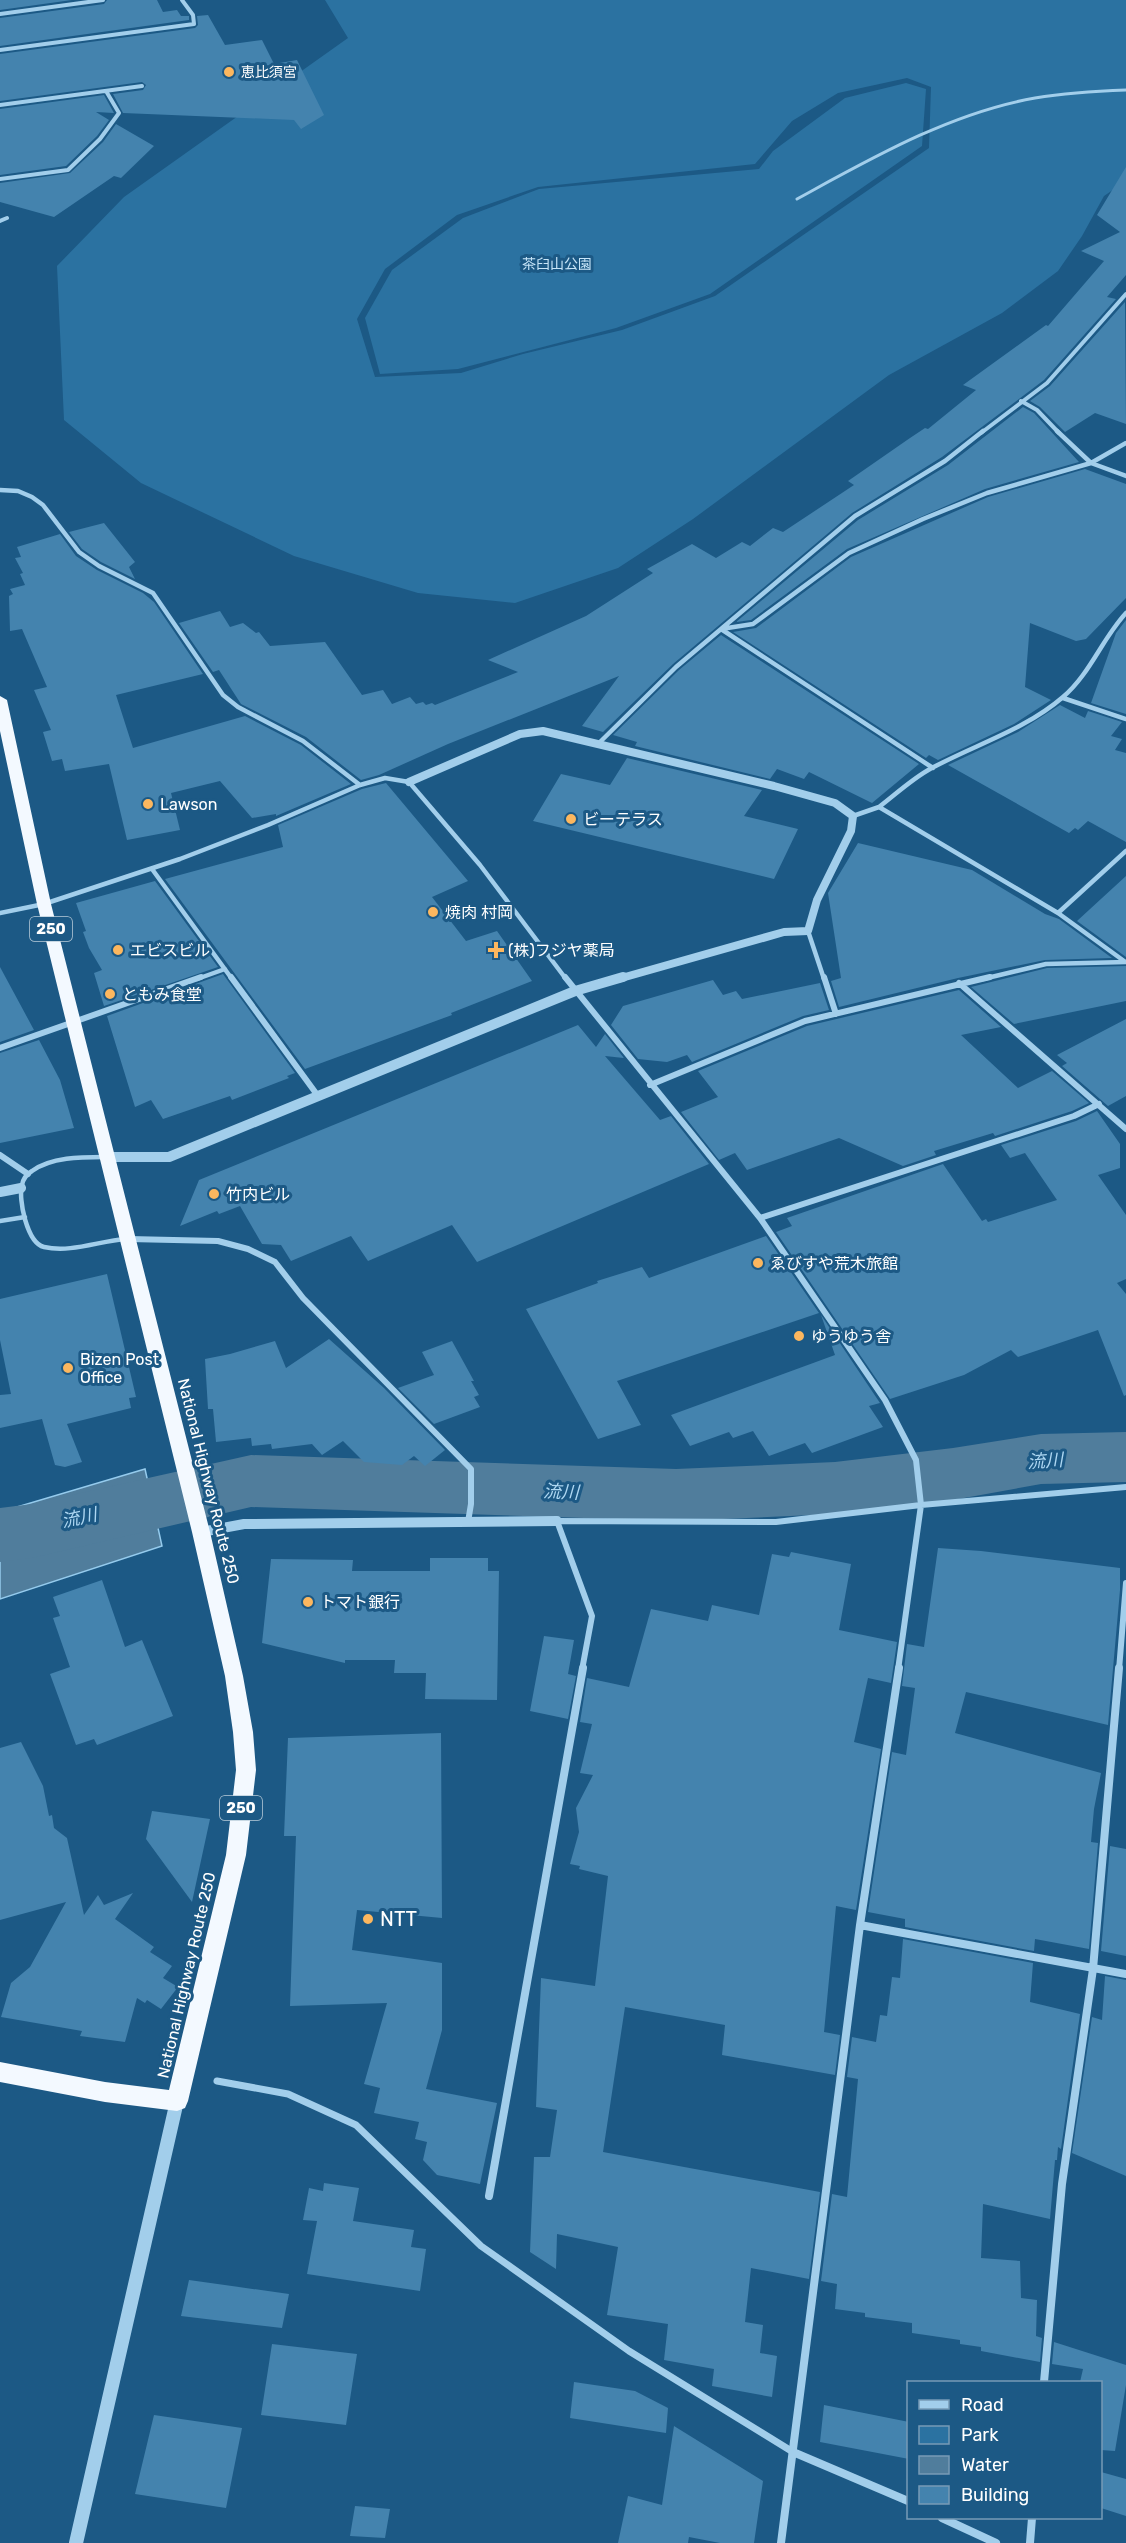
<svg xmlns="http://www.w3.org/2000/svg" width="1126" height="2543" font-family="Rubik,'Noto Sans JP',sans-serif">
	<rect width="100%" height="100%" fill="#1c5985"/>
	<path fill="#2b72a1" fill-rule="evenodd" d="M325,0H1126V181L1104,196L1082,236L1058,271L1002,313L889,375L693,519L618,568L515,603L418,593L294,556L141,483L64,420L57,266L124,197L348,38ZM907,78L931,87L929,148L715,296L622,330L523,354L461,373L375,377L357,319L385,269L457,215L538,187L755,164L792,121L838,93Z
		M906,83L926,89L922,146L710,294L616,328L458,369L380,374L365,318L392,270L463,218L539,189L759,169L773,151L845,98Z"/>
	<path fill="#507d9c" stroke="#95cbed" stroke-width="1.5" d="M145,1469L162,1546L0,1599V1512Z"/>
	<g fill="none" stroke-linecap="round" stroke-linejoin="round">
		<path fill="#507d9c" fill-rule="evenodd" d="M1126,1432V1482L1041,1484L953,1500L835,1514L676,1521L251,1507L32,1558L0,1562V1508L32,1504L251,1455L676,1469L835,1462L953,1448L1041,1434Z"/>
	</g>
	<path fill="#4483ae" d="M0,0H72L0,10Z
		M107,0H157L163,12L177,10L181,16H189V20L0,46V18L104,4Z
		M208,15L225,45L262,40L274,64L297,60L324,115L301,129L294,120L123,113L113,94L143,90L146,85L142,82L0,101V54L195,28L198,25L197,16Z
		M104,95L114,113L96,112L109,120L97,136L66,166L0,175V109Z
		M116,124L154,146L121,178L114,176L54,217L0,202V183L70,173L103,142Z
		M1126,167V275L1107,297L1116,299L1044,380L942,457L852,513L673,664L603,732L582,726L619,676L448,744L379,775L361,780L306,737L241,704L219,670L213,672L179,623L220,611L230,627L243,623L256,633L259,632L270,646L325,642L362,695L383,690L392,704L410,697L416,704L423,702L426,705L432,703L435,705L518,672L488,660L586,616L653,573L647,569L692,544L716,558L742,542L750,546L773,528L783,532L854,485L848,481L910,438L925,428L928,429L976,390L963,385L1046,325L1048,326L1104,261L1081,251L1120,232L1097,215Z
		M1125,302L1126,424L1095,413L1065,432L1040,407L1030,401L1050,386Z
		M1023,407L1034,413L1079,462L985,489L847,549L751,620L736,622L858,520L948,465Z
		M1085,469L1126,484V598L1086,639L1076,641L1030,623L1025,687L1051,700L1014,724L938,760L929,755L926,758L733,632L756,628L851,557L988,497Z
		M104,523L135,562L129,567L135,579L101,562L82,549L69,532Z
		M60,534L76,556L97,570L143,593L154,602L203,674L116,695L133,748L245,716L301,745L351,784L276,816V814L252,818L220,781L171,793L180,830L127,840L109,764L65,771L62,759L52,761L43,732L51,730L34,690L47,687L22,629L10,631L9,596L13,594L10,589L25,585L20,574L23,573L15,558L21,557L17,547Z
		M1126,620V714L1091,703L1116,633Z
		M721,635L919,764L872,803L809,772L804,779L777,769L770,779L635,746L637,742L613,735L679,670Z
		M1060,705L1085,718L1088,711L1122,722L1111,736L1122,739L1115,750L1126,753V842L1088,821L1078,830L1075,828L1069,833L948,765L1018,732Z
		M627,758L762,790L744,816L798,829L774,879L533,821L561,774L610,785Z
		M386,783L468,881L432,897L466,941L497,931L532,981L451,1013L452,1015L305,1069L165,879L283,847L278,825L362,789Z
		M858,843L972,870L1045,914L1059,919L1112,958L1045,960L958,978L839,1007L831,981L841,978L828,893Z
		M1126,876V957L1077,921Z
		M155,881L218,967L104,1006L94,973L102,970L89,948L83,932L86,931L76,903Z
		M1126,966V1001L1014,1024L971,987L1047,968Z
		M0,967L34,1030L0,1042Z
		M223,974L295,1073L287,1076L289,1078L232,1100L230,1096L163,1119L151,1100L135,1107L107,1016Z
		M713,980L723,995L736,991L742,999L820,983L829,1010L803,1016L692,1062L687,1055L667,1062L638,1059L611,1025L623,1006Z
		M959,990L1001,1027L961,1035L1018,1088L1052,1071L1089,1103L1072,1111L995,1136L993,1133L934,1151L936,1155L903,1166L839,1138L747,1170L735,1153L719,1160L681,1112L718,1097L698,1071L807,1026Z
		M1126,1019V1096L1108,1106L1062,1066L1067,1063L1057,1055Z
		M578,1025L596,1047L605,1034L624,1058L605,1056L660,1120L671,1116L709,1164L477,1262L452,1225L368,1261L351,1236L291,1261L281,1245L262,1244L240,1206L219,1214L217,1211L180,1226L199,1180Z
		M39,1040L60,1080L74,1128L0,1143V1053Z
		M1097,1111L1120,1144V1168L1098,1175L1126,1215V1279L1117,1283L1126,1294V1395L1124,1396L1098,1330L1018,1357L1011,1350L964,1375L890,1399L776,1232L792,1226L787,1218L943,1164L982,1221L986,1219L988,1222L1057,1200L1025,1153L1010,1158L1001,1145L1076,1121Z
		M766,1236L819,1313L617,1381L641,1425L598,1439L526,1309L598,1283L597,1281L642,1267L649,1278Z
		M107,1274L136,1397L129,1398L131,1408L67,1424L82,1462L65,1467L55,1465L42,1419L0,1428V1395L11,1394L0,1340V1299Z
		M821,1315L880,1403L869,1406L883,1427L812,1453L805,1443L769,1456L753,1431L733,1438L729,1432L690,1446L671,1415L835,1355Z
		M329,1339L384,1388L445,1450L425,1466L414,1456L402,1465L364,1462L343,1441L322,1455L312,1444L272,1449L271,1444L252,1446L251,1438L216,1442L213,1409H208L205,1359L230,1354L275,1341L286,1368Z
		M452,1341L474,1381H471L479,1395L474,1397L480,1407L434,1424L398,1388L434,1375L422,1352Z
		M938,1548L981,1551L1120,1568V1590L1108,1725L966,1692L955,1733L1101,1773L1094,1809L1091,1842L1098,1843L1089,1949L1035,1939L1034,1951L905,1927V1919L868,1912L892,1752L906,1755L915,1688L902,1686L907,1644L924,1647Z
		M791,1552L851,1564L839,1630L897,1642L891,1683L868,1678L854,1742L881,1749L856,1910L836,1906L824,2032L840,2035L835,2075L722,2055L725,2025L625,2007L603,2152L820,2192L809,2279L751,2268L745,2322L763,2325L760,2353L777,2356L772,2397L712,2386L714,2369L664,2360L668,2324L607,2315L618,2247L557,2234L556,2269L530,2252L534,2157H550L557,2110L536,2107L541,1978L595,1986L608,1876L579,1869L580,1866L570,1864L579,1832L576,1808L593,1775L580,1773L592,1724L580,1722L587,1678L629,1687L651,1609L708,1621L712,1605L759,1615L772,1554L789,1557Z
		M430,1558H488V1571H499L497,1700L425,1699L426,1673H394L395,1660H345V1663L262,1643L271,1559L353,1560L352,1571H430Z
		M102,1580L125,1647L142,1640L173,1716L97,1745L94,1739L76,1745L50,1674L70,1667L53,1618L60,1616L53,1597Z
		M544,1636L574,1640L568,1674L576,1676L568,1719L530,1711Z
		M441,1733L442,1918L357,1910L352,1950L442,1963V2030L426,2089L497,2103L480,2184L437,2175L423,2160L427,2142L415,2139L419,2122L374,2113L380,2088L364,2084L387,2003L290,2006L296,1836H284L288,1738Z
		M21,1742L43,1786L49,1816L52,1815L54,1828L67,1838L84,1915L98,1895L104,1905L133,1893L115,1919L154,1947L150,1952L172,1966L163,1978L178,1987L161,2009L147,2000L145,2003L137,1998L125,2042L80,2036L82,2031L1,2017L11,1983L30,1967L66,1902L0,1920V1748Z
		M152,1811L210,1819L192,1902L146,1839Z
		M1110,1846L1126,1849V1956L1101,1951Z
		M903,1939L1033,1963L1030,2002L1080,2014L1061,2149L1058,2147L1057,2160H1055L1050,2219L983,2204L981,2258L1020,2261L1021,2298L1037,2300L1036,2336L1042,2338L1040,2362L981,2351V2347L960,2344V2340L912,2333V2323L865,2317V2313L835,2309L837,2284L821,2281L832,2194L847,2197L858,2079L847,2077L852,2037L876,2042L880,2015L887,2016L892,1977L900,1978Z
		M1105,1976L1126,1980V2176L1072,2153L1092,2017L1102,2020Z
		M324,2183L359,2188L353,2221L414,2230L411,2247L426,2249L420,2291L307,2274L317,2221L303,2220L309,2188L323,2191Z
		M189,2280L289,2294L282,2328L181,2316Z
		M1054,2342L1126,2365V2385L1115,2451L1101,2450V2382H1080L1083,2369L1052,2364Z
		M272,2344L357,2354L346,2425L261,2415Z
		M574,2382L635,2391L668,2408L666,2433L570,2418Z
		M824,2405L909,2422V2459L820,2442Z
		M154,2415L242,2428L226,2508L135,2494Z
		M674,2426L763,2481L754,2543H720L689,2537L688,2543H618L628,2496L662,2505Z
		M1101,2472L1126,2479V2516L1101,2508Z
		M355,2506L390,2509L385,2538L350,2536Z"/>
	<g fill="none" stroke-linecap="round" stroke-linejoin="round">
		<path stroke="#a2ceeb" stroke-width="3" d="M797,199C872,158 950,113 1035,98C1065,93 1096,91 1126,90"/>
		<path stroke="#a2ceeb" stroke-width="4.5" d="M104,1157C81,1157 51,1157 32,1171C27,1174 23,1179 22,1185C18,1199 27,1243 44,1247C71,1253 99,1241 126,1239
			M0,1221L25,1217"/>
		<path stroke="#a2ceeb" stroke-width="7" d="M217,2081L288,2094L356,2125L481,2246L629,2351L793,2452"/>
		<path stroke="#a2ceeb" stroke-width="4" d="M0,14L103,0
			M0,50L194,24L193,15L182,0
			M0,105L142,86
			M0,179L68,170L100,139L119,113L106,91
			M0,221L7,218
			M1021,401L1037,410L1059,433
			M981,433L1047,383L1126,294"/>
		<path stroke="#a2ceeb" stroke-width="4.5" d="M1057,431L1091,463L1126,476
			M0,490L18,491L32,497L43,505L79,552L99,566L153,593L223,695L238,707L303,741L360,785
			M721,629L753,624L849,553L923,519L987,493L1091,463L1126,443
			M721,629L933,768
			M1063,698L1126,719
			M598,744L676,667L855,516L945,461L983,431
			M879,807C896,794 912,779 930,769C974,745 1025,730 1063,697C1090,674 1102,639 1126,613
			M853,816L879,807L1058,913L1124,961
			M152,869L232,979
			M0,913L44,904L180,859L268,825L360,785L385,778L409,782L480,865L566,979
			M1058,913L1126,851
			M808,931L824,979
			M197,979L225,969
			M983,979L1046,964L1126,962"/>
		<path stroke="#a2ceeb" stroke-width="6" d="M231,977L318,1096
			M565,977L760,1218L885,1400L916,1460L921,1505L898,1670
			M824,977L836,1014
			M959,983L1126,1129
			M0,1048L201,977
			M650,1085L805,1021L990,977
			M0,1155L28,1174
			M760,1218L1074,1116L1099,1104
			M129,1239L218,1241L248,1249L275,1262L303,1298L471,1469V1504L468,1522
			M582,1670L592,1616L557,1521L776,1522L921,1505L1126,1487
			M1119,1670L1126,1583"/>
		<path stroke="#a2ceeb" stroke-width="8" d="M860,1925L1126,1974
			M489,2196L583,1668
			M1044,2382L1062,2184L1093,1969L1119,1668
			M793,2452L908,2501
			M942,2518L996,2543
			M781,2543L860,1925L899,1668
			M1030,2543L1032,2518"/>
		<path stroke="#a2ceeb" stroke-width="8" d="M409,782L520,734L543,731L774,786L835,803L853,816L851,831L817,900L808,931L784,932L618,979"/>
		<path stroke="#a2ceeb" stroke-width="10" d="M107,1157H169L575,991L623,977
			M0,1192L21,1188
			M201,1532L244,1524L557,1521"/>
		<path stroke="#a2ceeb" stroke-width="14" d="M76,2543L177,2101"/>
		<path fill="#f3f9ff" fill-rule="evenodd" d="M0,696L7,700L51,904L210,1532L243,1676L253,1732L256,1770L246,1855L188,2101L185,2108L177,2111L105,2102L0,2082V2062L105,2082L169,2090L226,1855L236,1770L233,1732L225,1676L192,1532L37,904L0,731Z"/>
	</g>
	<g fill="#fcb75f" stroke="#1c5985" stroke-width="2">
		<circle cx="229" cy="72" r="6"/>
		<circle cx="148" cy="804" r="6"/>
		<circle cx="571" cy="819" r="6"/>
		<circle cx="433" cy="912" r="6"/>
		<circle cx="118" cy="950" r="6"/>
		<path d="M493 941h6v6h6v6h-6v6h-6v-6h-6v-6h6z"/>
		<circle cx="110" cy="994" r="6"/>
		<circle cx="214" cy="1194" r="6"/>
		<circle cx="758" cy="1263" r="6"/>
		<circle cx="799" cy="1336" r="6"/>
		<circle cx="68" cy="1368" r="6"/>
		<circle cx="308" cy="1602" r="6"/>
		<circle cx="368" cy="1919" r="6"/>
	</g>
	<g text-anchor="middle" stroke-width="6" stroke-linejoin="round" paint-order="stroke">
		<g font-size="14" fill="#fff" stroke="#1c5985" text-anchor="start">
			<text x="241" y="77">恵比須宮</text>
		</g>
		<g font-size="14" fill="#c7e5f8" stroke="#1c5985">
			<text x="557" y="269">茶臼山公園</text>
		</g>
		<g fill="#1c5985" stroke="#bbcdda" stroke-width="1.5">
			<rect x="30" y="917" width="42" height="24" rx="4.5"/>
			<rect x="220" y="1796" width="42" height="24" rx="4.5"/>
		</g>
		<g font-size="15" font-weight="bold" fill="#fff">
			<text x="51" y="934">250</text>
			<text x="241" y="1813">250</text>
		</g>
		<g font-size="16" fill="#fff" stroke="#1c5985" text-anchor="start">
			<text x="160" y="810">Lawson</text>
			<text x="583" y="825">ビーテラス</text>
			<text x="445" y="918">焼肉 村岡</text>
			<text x="130" y="956">エビスビル</text>
			<text x="508" y="956">(株)フジヤ薬局</text>
			<text x="122" y="1000">ともみ食堂</text>
			<text x="226" y="1200">竹内ビル</text>
			<text x="770" y="1269">ゑびすや荒木旅館</text>
			<text x="811" y="1342">ゆうゆう舎</text>
			<text x="80" y="1365">Bizen Post<tspan x="80" dy="18">Office</tspan></text>
			<text x="320" y="1608">トマト銀行</text>
		</g>
		<g font-size="16" fill="#fff" stroke="#1c5985">
			<text transform="translate(209 1481) rotate(76)" y="6">National Highway Route 250</text>
			<text transform="translate(186 1975) rotate(-77)" y="6">National Highway Route 250</text>
		</g>
		<g font-size="18" font-style="italic" fill="#aed7f2" stroke="#1c5985">
			<text transform="translate(1045 1461) rotate(-4)" y="6">流川</text>
			<text transform="translate(561 1492) rotate(2)" y="6">流川</text>
			<text transform="translate(79 1518) rotate(-12)" y="6">流川</text>
		</g>
		<g font-size="20" fill="#fff" stroke="#1c5985" text-anchor="start">
			<text x="380" y="1926">NTT</text>
		</g>
	</g>
	<rect x="907" y="2381" width="195" height="138" fill="#1c5985" stroke="#779bb6" stroke-width="1.5"/>
	<rect x="919" y="2400" width="30" height="9" fill="#a2ceeb" stroke="#779bb6" stroke-width="1.5"/>
	<text x="961" y="2411" font-size="18" fill="#ffffff">Road</text>
	<rect x="919" y="2426" width="30" height="18" fill="#2b72a1" stroke="#779bb6" stroke-width="1.5"/>
	<text x="961" y="2441" font-size="18" fill="#ffffff">Park</text>
	<rect x="919" y="2456" width="30" height="18" fill="#507d9c" stroke="#779bb6" stroke-width="1.5"/>
	<text x="961" y="2471" font-size="18" fill="#ffffff">Water</text>
	<rect x="919" y="2486" width="30" height="18" fill="#4483ae" stroke="#779bb6" stroke-width="1.5"/>
	<text x="961" y="2501" font-size="18" fill="#ffffff">Building</text>
</svg>
